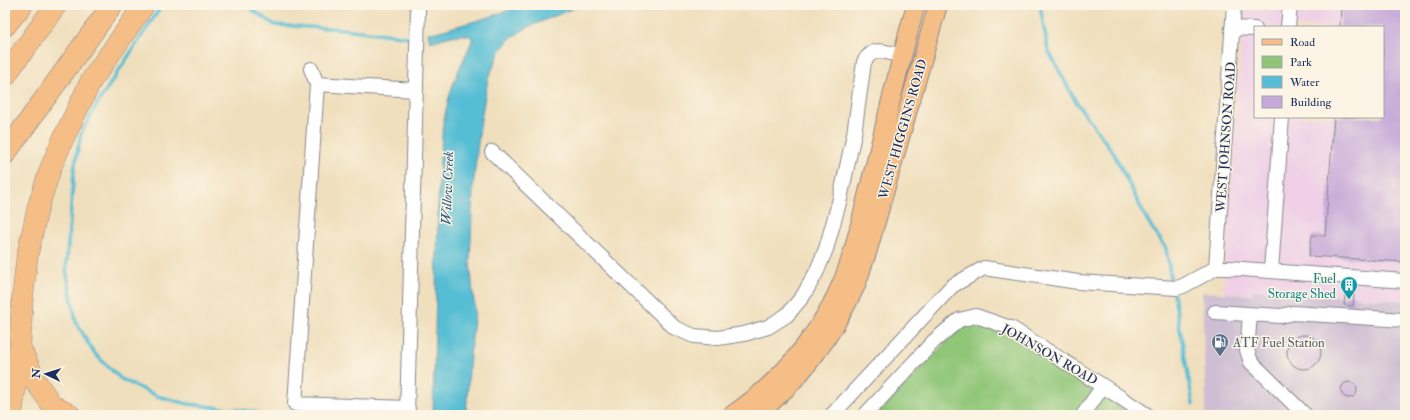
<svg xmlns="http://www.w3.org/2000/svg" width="1410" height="420" font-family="'IM FELL Double Pica',serif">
	<rect width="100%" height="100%" fill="#fcf5e5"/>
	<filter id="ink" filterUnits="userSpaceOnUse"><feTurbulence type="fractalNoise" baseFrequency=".025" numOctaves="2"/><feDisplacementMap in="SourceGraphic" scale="8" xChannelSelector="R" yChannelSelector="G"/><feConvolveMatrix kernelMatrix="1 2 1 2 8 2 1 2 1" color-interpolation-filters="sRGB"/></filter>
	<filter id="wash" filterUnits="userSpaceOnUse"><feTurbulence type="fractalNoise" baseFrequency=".012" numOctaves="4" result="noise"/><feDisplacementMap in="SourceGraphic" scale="16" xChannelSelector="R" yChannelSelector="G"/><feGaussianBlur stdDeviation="0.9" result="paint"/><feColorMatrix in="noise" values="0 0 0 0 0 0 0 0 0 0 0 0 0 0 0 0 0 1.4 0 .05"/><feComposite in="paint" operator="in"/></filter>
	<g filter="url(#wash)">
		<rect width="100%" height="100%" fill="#f0dfbd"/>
		<path fill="#efd0e7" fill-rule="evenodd" d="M1244,5H1405V301L1254,290L1253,295L1223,293ZM1255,27H1383V117H1255Z"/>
		<path fill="#cdbed3" d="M1253,290L1405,301V415H1205L1206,409L1202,292L1253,295Z"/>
		<path fill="#90c678" stroke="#567a6b" d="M977,324L1015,339L1131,415H876L956,332L965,327Z"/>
		<path fill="#56bed4" stroke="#387699" d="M522,5H581L528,27L509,39L500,51L488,79L480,125L473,187L470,263L475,311L470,355L466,415H433L439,173L443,124L448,101L454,81L472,41V37C460,31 443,39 430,42L428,33L436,32L490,17Z"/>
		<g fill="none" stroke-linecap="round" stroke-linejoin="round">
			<path stroke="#56bed4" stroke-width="3.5" d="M162,5L97,104L81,133L74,170L66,269L76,322L94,353L121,379L157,396L188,404L256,412
				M245,5L275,25L343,29L409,37
				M1040,5L1048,50L1076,102L1113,152L1148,222L1166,248L1171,281
				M1174,295L1193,404"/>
		</g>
		<g id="blocks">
			<path fill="#c6a9d9" d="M1341,5H1405V262L1309,256L1312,235L1325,236L1334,117H1383V27H1340Z
				M1345,295H1354L1353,306L1344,305Z
				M1287 352a17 17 0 1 1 34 0a17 17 0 1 1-34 0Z
				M1341 390a8 8 0 1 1 16 0a8 8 0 1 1-16 0Z"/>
		</g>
	</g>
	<g filter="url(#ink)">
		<use href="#blocks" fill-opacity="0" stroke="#86878e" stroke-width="1"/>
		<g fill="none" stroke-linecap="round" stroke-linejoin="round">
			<g stroke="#86878e" stroke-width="16">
				<path id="minor" d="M1288,27L1290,5
					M1232,28L1255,29
					M311,69L317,84L295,404L408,408
					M317,84L416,90
					M492,152L675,328L694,336L718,338L744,334L768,327L787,315L803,296L816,273L826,249L840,199L854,134L864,62C873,45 887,52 902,56
					M1216,268L1234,5
					M1271,271L1282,117
					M1215,312L1281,316L1293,313L1405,320
					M1250,315L1247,350L1251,362L1305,415
					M407,415L418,11L417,5
					M832,415L952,286L984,268L1078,282L1177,288L1183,286L1216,268H1229L1405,281
					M865,415L934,341L959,320L976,316L1011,328L1103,386L1147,415
					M1083,415L1103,386"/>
			</g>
			<g stroke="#86878e" stroke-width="20">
				<path id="major" d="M732,415C786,379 830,322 850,261C860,228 867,194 876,161C889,109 901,57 916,5
					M756,415C799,382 833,335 856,285C860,275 863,263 867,253L938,5"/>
			</g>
			<g stroke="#86878e" stroke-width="22">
				<path id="highway" d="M5,26L22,5
					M5,76L56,5
					M5,154L112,5
					M20,347L36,382L52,405L70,415
					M11,415L13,405L20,346L22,303L27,257L38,207L51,167L64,137L91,81L144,5"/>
			</g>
			<use href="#minor" stroke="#fff" stroke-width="14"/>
			<use href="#major" stroke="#f6be87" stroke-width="18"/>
			<use href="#highway" stroke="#f6be87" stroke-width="21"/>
		</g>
	</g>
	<defs>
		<g id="building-pin" transform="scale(0.9)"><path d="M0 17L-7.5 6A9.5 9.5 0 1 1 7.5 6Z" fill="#0f9aa8" stroke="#fcf5e5"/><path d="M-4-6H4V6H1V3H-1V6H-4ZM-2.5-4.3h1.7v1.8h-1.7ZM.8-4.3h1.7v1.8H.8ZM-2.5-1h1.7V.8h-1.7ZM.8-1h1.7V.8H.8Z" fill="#fff"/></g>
		<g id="fuel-pin" transform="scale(0.9)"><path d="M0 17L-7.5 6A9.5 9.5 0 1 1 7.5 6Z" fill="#5c6f8a" stroke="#fcf5e5"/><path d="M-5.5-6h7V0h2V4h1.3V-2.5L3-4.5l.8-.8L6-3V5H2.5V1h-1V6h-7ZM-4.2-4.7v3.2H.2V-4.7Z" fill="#fff"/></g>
	</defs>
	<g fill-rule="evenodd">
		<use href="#building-pin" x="1349" y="285"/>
		<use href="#fuel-pin" x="1220" y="342"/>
	</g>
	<g text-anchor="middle" stroke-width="3" stroke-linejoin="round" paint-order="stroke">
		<g font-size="13" fill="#1b2f5e" stroke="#fcf5e5">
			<text transform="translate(902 129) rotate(-74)" y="5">WEST HIGGINS ROAD</text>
			<text transform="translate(1225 137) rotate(-86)" y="5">WEST JOHNSON ROAD</text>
			<text transform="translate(1050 354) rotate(30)" y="5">JOHNSON ROAD</text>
		</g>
		<g font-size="13" fill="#0d838f" stroke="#fcf5e5" text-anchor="end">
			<text x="1336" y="283">Fuel<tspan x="1336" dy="15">Storage Shed</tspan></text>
		</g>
		<g font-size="13" fill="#4e5e75" stroke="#fcf5e5" text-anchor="start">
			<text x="1233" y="347">ATF Fuel Station</text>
		</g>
		<g font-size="14" font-style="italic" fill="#2d5a81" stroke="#fcf5e5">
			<text transform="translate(447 188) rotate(-88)" y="5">Willow Creek</text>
		</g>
	</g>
	<rect width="1410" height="420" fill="none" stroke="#fcf5e5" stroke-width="20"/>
	<rect x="1254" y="26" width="130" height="92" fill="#fcf5e5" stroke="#a2a6af"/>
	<rect x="1262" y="39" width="20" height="6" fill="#f6be87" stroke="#a2a6af"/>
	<text x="1290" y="46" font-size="12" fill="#1b2f5e">Road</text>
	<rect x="1262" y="56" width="20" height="12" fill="#90c678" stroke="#a2a6af"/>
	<text x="1290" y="66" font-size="12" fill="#1b2f5e">Park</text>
	<rect x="1262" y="76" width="20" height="12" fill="#56bed4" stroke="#a2a6af"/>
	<text x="1290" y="86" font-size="12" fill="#1b2f5e">Water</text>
	<rect x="1262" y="96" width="20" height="12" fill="#c6a9d9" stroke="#a2a6af"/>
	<text x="1290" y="106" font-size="12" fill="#1b2f5e">Building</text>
	<g transform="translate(46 374) rotate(274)" stroke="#fcf5e5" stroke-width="3" paint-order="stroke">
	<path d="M0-3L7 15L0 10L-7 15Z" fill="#1b2f5e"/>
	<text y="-6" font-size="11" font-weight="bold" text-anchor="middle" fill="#1b2f5e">N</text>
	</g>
</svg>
